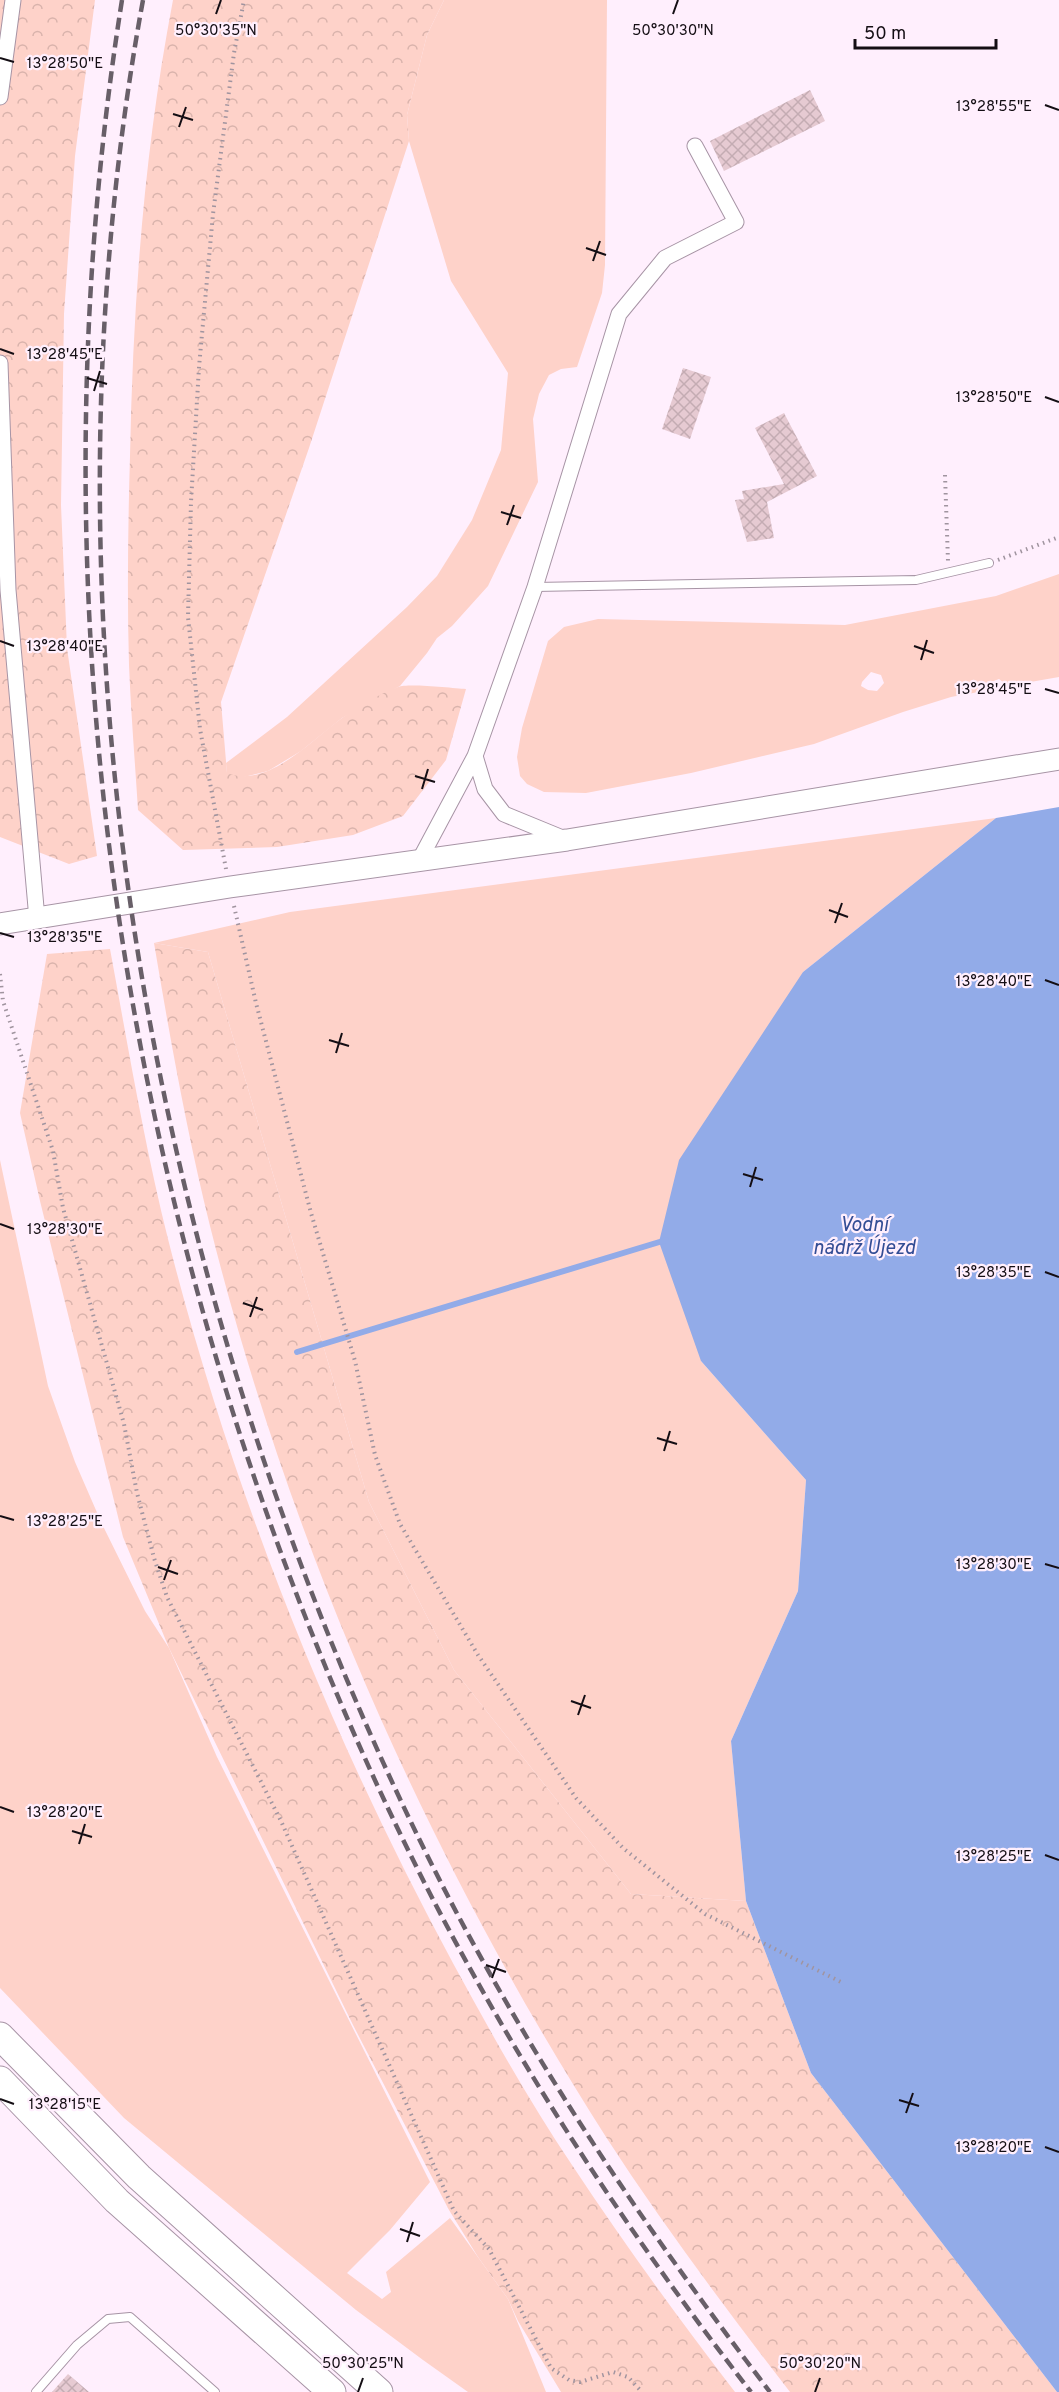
<svg xmlns="http://www.w3.org/2000/svg" width="1059" height="2392" font-family="Overpass,sans-serif">
	<defs>
		<pattern id="forest-crowns" width="20" height="18" patternUnits="userSpaceOnUse" patternTransform="scale(1.5)"><rect width="20" height="18" fill="#fed2c9"/><path d="M2 6a3 3 0 1 1 6 0M12 15a3 3 0 1 1 6 0" fill="none" stroke="#d9b3ac"/></pattern>
		<pattern id="building-cross-hatch" width="8" height="8" patternUnits="userSpaceOnUse" patternTransform="scale(1.5)"><rect width="8" height="8" fill="#e6cad2"/><path d="M0 0l8 8M0 8l8-8" fill="none" stroke="#c4acb3"/></pattern>
	</defs>
	<rect width="100%" height="100%" fill="#ffeffd"/>
	<path fill="#fed2c9" fill-rule="evenodd" d="M444,0H607L605,265L602,293L577,367L561,369L549,375L539,394L533,419L538,482L488,586L452,626L437,638L427,653L400,686L342,718L301,751L268,771L240,778L227,774L226,763L287,717L407,607L437,576L472,520L501,450L508,373L451,281L409,141L407,115L427,35Z
		M1059,574V677L1008,686L999,679L991,682L984,691L951,697L903,712L814,744L691,773L586,793L544,792L527,784L520,776L517,757L522,728L548,641L564,627L598,619L845,625L996,596ZM871,672L881,675L884,683L877,691L868,690L861,686L862,682Z
		M996,818L803,972L701,1361L806,1480L798,1591L731,1741L746,1901L631,1894L454,1670L369,1502L208,952L154,943L290,912Z
		M0,1160L48,1386L75,1462L102,1524L145,1611L169,1648L217,1757L430,2182L390,2230L347,2273L382,2299L391,2292L386,2272L450,2218L508,2299L546,2392H468L423,2360L356,2310L124,2118L0,1988Z"/>
	<path fill="url(#forest-crowns)" d="M0,0H95L75,156L64,314L61,505L67,648L97,856L69,864L0,837Z
		M173,0H444L427,35L407,115L409,141L309,448L221,702L227,773C268,789 311,740 342,718C358,707 379,694 398,687C408,683 452,688 466,689L446,760L403,816L353,835L277,847L183,850L138,810C135,762 131,714 129,665C127,596 128,526 130,456C133,303 144,151 173,0Z
		M154,943L208,952L369,1502L454,1670L631,1894L746,1901L811,2073L1057,2392H790C726,2309 663,2225 606,2137C428,1858 291,1549 210,1226C187,1133 170,1038 154,943Z
		M110,949C128,1046 144,1143 168,1239C232,1492 330,1736 454,1965C491,2033 529,2101 572,2165C623,2242 678,2318 735,2392H561L518,2321L508,2299L478,2257L449,2210L353,2025L169,1648L123,1537L40,1201L20,1113L47,954Z"/>
	<path fill="#92abe8" d="M1059,807V2392H1057L811,2073L746,1901L731,1741L798,1591L806,1480L701,1361L659,1242L679,1160L803,972L996,818Z"/>
	<g fill="none" stroke-linecap="round" stroke-linejoin="round">
		<path stroke="#92abe8" stroke-width="6" d="M297,1352L666,1240"/>
	</g>
	<path fill="url(#building-cross-hatch)" d="M810,90L825,121L724,171L710,141Z
		M683,368L711,377L690,439L662,429Z
		M784,413L817,476L767,502L774,538L747,542L735,500L744,499L742,491L784,484L755,428Z
		M68,2374L89,2392H52Z"/>
	<g fill="none" stroke-linecap="round" stroke-linejoin="round">
		<g stroke="#a794a5" stroke-width="10">
			<path id="lane" d="M535,587L916,580L989,563
				M36,2392L77,2345L108,2319L130,2317L215,2392"/>
		</g>
		<g stroke="#a794a5" stroke-width="17">
			<path id="street" d="M0,97L13,0
				M0,363L8,590L37,919
				M475,756L535,587L619,314L665,258L736,222L695,146
				M419,861L475,756L485,789L504,814L565,839"/>
		</g>
		<g stroke="#a794a5" stroke-width="23">
			<path id="secondary" d="M0,924L230,887L567,840L1059,759"/>
		</g>
		<g stroke="#a794a5" stroke-width="29">
			<path id="highway" d="M0,2036L139,2177L379,2392
				M0,2080L117,2201L332,2392"/>
		</g>
		<path stroke="#a0949f" stroke-width="4" stroke-dasharray="1.5 4.5" stroke-linecap="butt" d="M945,475L948,561
			M998,560L1059,537
			M226,869L200,729L188,617L191,502L199,367L213,214L234,53L244,0
			M234,906L256,1003L311,1213L355,1361L375,1455L400,1524L478,1655L576,1798L623,1848L705,1914L841,1982
			M0,974L3,1001L53,1151L63,1208L124,1424L137,1493L154,1558L167,1597L281,1821L454,2211L489,2249L551,2368L569,2380L580,2382L613,2372L628,2377L642,2392"/>
		<use href="#lane" stroke="#fff" stroke-width="8"/>
		<use href="#street" stroke="#fff" stroke-width="15"/>
		<use href="#secondary" stroke="#fff" stroke-width="21"/>
		<use href="#highway" stroke="#fff" stroke-width="27"/>
		<path stroke="#685f68" stroke-width="4.5" stroke-dasharray="12 6" stroke-linecap="butt" d="M122,0C21,636 133,1302 421,1876C513,2058 626,2231 751,2392
			M143,0C28,627 149,1298 432,1865C526,2052 643,2226 770,2392"/>
	</g>
	<path fill="none" stroke="#140e14" stroke-width="2" d="M216,14L221,0M673,14L678,0M0,58L14,62M1045,105L1059,110M173,114L193,120M179,127L186,107M586,248L606,255M593,261L600,241M0,349L14,354M87,378L107,384M94,391L100,371M1045,397L1059,402M501,512L521,518M507,525L514,505M0,641L14,646M914,646L934,653M921,660L927,640M1045,689L1059,693M415,776L435,782M422,789L428,769M829,910L848,917M835,923L842,903M0,933L14,937M1045,980L1059,985M329,1040L349,1046M336,1053L342,1033M743,1174L763,1180M750,1187L756,1167M0,1224L14,1229M1045,1272L1059,1277M243,1303L263,1310M250,1317L257,1297M657,1438L677,1444M664,1451L670,1431M0,1516L14,1520M1045,1564L1059,1568M158,1567L178,1574M164,1580L171,1560M571,1701L591,1708M578,1715L585,1695M0,1807L14,1812M72,1831L92,1837M79,1844L85,1824M1045,1855L1059,1860M486,1965L506,1972M492,1978L499,1959M0,2099L14,2104M899,2100L919,2106M906,2113L913,2093M1045,2147L1059,2152M400,2229L420,2236M407,2242L413,2222M358,2392L363,2378M815,2392L820,2378"/>
	<g text-anchor="middle" stroke-width="4.5" stroke-linejoin="round" paint-order="stroke">
		<g font-size="20" font-style="italic" fill="#334d95" stroke="#ffeffd">
			<text x="864" y="1231">Vodní<tspan x="864" dy="23">nádrž Újezd</tspan></text>
		</g>
	</g>
	<g font-size="15" text-anchor="middle" fill="#140e14" stroke="#ffeffd" stroke-width="4.5" stroke-linejoin="round" paint-order="stroke">
		<text x="216" y="35">50°30'35"N</text>
		<text x="673" y="35">50°30'30"N</text>
		<text x="65" y="68">13°28'50"E</text>
		<text x="994" y="111">13°28'55"E</text>
		<text x="65" y="359">13°28'45"E</text>
		<text x="994" y="402">13°28'50"E</text>
		<text x="65" y="651">13°28'40"E</text>
		<text x="994" y="694">13°28'45"E</text>
		<text x="65" y="942">13°28'35"E</text>
		<text x="994" y="986">13°28'40"E</text>
		<text x="65" y="1234">13°28'30"E</text>
		<text x="994" y="1277">13°28'35"E</text>
		<text x="65" y="1526">13°28'25"E</text>
		<text x="994" y="1569">13°28'30"E</text>
		<text x="65" y="1817">13°28'20"E</text>
		<text x="994" y="1861">13°28'25"E</text>
		<text x="65" y="2109">13°28'15"E</text>
		<text x="994" y="2152">13°28'20"E</text>
		<text x="363" y="2368">50°30'25"N</text>
		<text x="820" y="2368">50°30'20"N</text>
	</g>
	<path d="M855 39v9h141v-9" fill="none" stroke="#140e14" stroke-width="3"/>
	<text x="864" y="39" font-size="18" fill="#140e14" stroke="#ffeffd" stroke-width="4.5" paint-order="stroke">50 m</text>
</svg>
